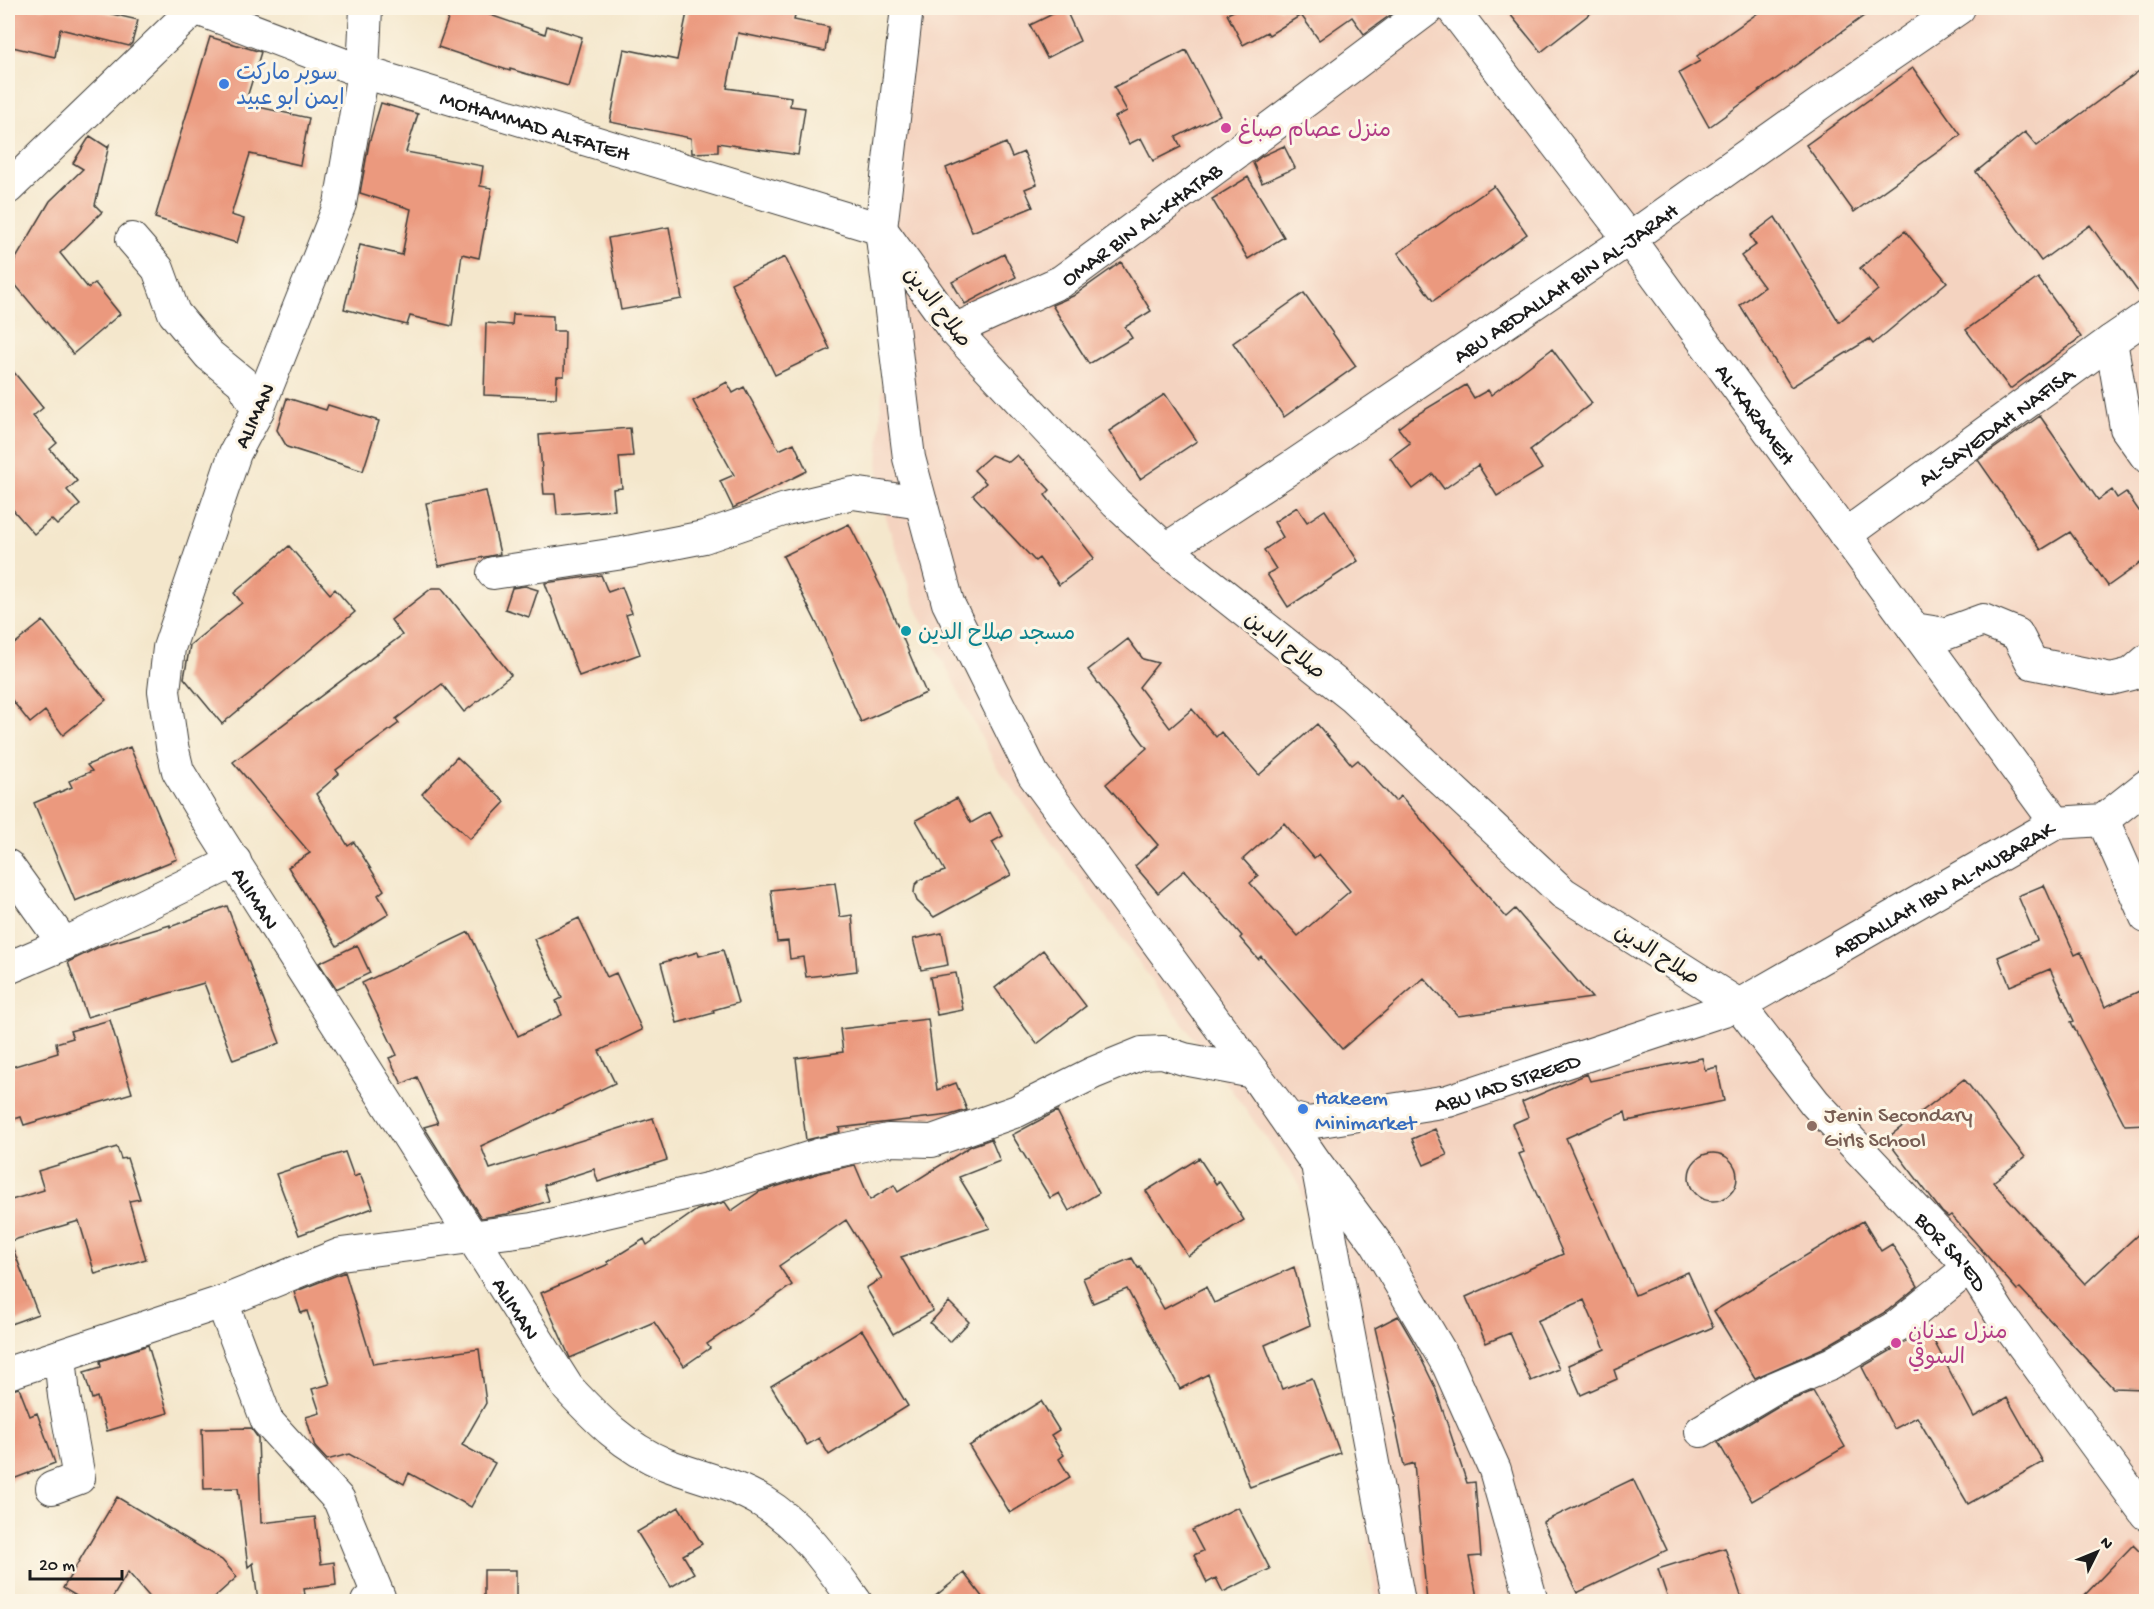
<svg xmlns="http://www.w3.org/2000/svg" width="2154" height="1609" font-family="'Gochi Hand','Playpen Sans Arabic',sans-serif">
	<rect width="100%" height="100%" fill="#fcf5e5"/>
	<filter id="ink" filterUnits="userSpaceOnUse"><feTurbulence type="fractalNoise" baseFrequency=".0167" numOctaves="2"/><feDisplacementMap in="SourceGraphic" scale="12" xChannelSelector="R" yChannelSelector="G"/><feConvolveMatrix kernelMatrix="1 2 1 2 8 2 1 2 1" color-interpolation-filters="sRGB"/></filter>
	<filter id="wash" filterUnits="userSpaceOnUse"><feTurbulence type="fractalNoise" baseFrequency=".008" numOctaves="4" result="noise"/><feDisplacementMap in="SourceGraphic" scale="24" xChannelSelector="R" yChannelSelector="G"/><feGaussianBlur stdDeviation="1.35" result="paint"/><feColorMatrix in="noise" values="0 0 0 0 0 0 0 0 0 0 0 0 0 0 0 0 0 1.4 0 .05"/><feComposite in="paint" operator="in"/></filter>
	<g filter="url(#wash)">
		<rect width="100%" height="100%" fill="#f4e7cc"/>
		<path fill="#f4d3c0" d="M893,8H2146V1601H1376L1352,1427L1300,1185L995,764L916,608L886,518L878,470L887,286Z"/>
		<g id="blocks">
			<path fill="#eb997e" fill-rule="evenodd" d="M9,8H86L138,20L132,43L129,46L60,29L55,57L8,46L13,18L8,17Z
				M452,8H470L545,34L547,26L582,37L568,86L510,69V71L438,47Z
				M688,8H797L794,20L829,27L825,51L738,33L727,88L791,97L790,106L805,108L798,155L718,143V152L692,153L691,138L610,122L624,49L677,60Z
				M1065,8L1080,41L1047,58L1030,25Z
				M1240,8H1400L1364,34L1352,17L1319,40L1301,15L1269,35L1267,32L1243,45L1227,14Z
				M1505,8H1597L1541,52Z
				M1765,8H1875L1709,127L1679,73L1700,61L1697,56Z
				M210,37L261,52L245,104L309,118L300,165L250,154L231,215L244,219L237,243L155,218Z
				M1186,50L1220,115L1176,137L1181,147L1153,161L1141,138L1129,144L1115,117L1127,111L1114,87Z
				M2146,66V299H2143L2090,225L2041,261L1976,172L2025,132L2037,146Z
				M1913,68L1961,135L1854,212L1806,145Z
				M381,103L418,114L406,152L483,166L480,186L492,188L479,258L462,254L452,326L410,316L407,325L344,309L360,245L402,255L411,209L360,193L369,143Z
				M90,136L107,147L109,145L95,205L102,212L60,253L88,288L95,283L120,314L73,354L8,276V272L50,201L83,169L73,163Z
				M1006,143L1012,157L1024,152L1037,184L1025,189L1033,207L972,232L946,168Z
				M1284,146L1295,168L1262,183L1253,163L1262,156Z
				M1248,177L1284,237L1248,259L1212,199Z
				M1494,186L1527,234L1433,301L1398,253Z
				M1775,217L1839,322L1878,290L1860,268L1905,231L1947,282L1873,344L1869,339L1791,387L1740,305L1764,287L1741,256L1756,245L1750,236Z
				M669,227L682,299L621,310L608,238Z
				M1004,254L1016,277L965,304L952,282Z
				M785,257L830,349L775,375L731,283Z
				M1121,262L1151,311L1125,327L1132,338L1089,364L1052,305L1073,296Z
				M2038,278L2081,337L2010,389L1966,330Z
				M1304,293L1356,366L1284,417L1233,343Z
				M513,314L553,316V331H565L564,376H557L556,398L484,395L486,323L512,325Z
				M1552,349L1592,403L1530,450L1542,469L1497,496L1478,465L1444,489L1433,474L1413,489L1390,458L1410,443L1398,428L1411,418L1466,385L1474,398L1488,390L1491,395Z
				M8,365L43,408L33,416L57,443L50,449L77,481L67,490L80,505L57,525L51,519L34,534L8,504Z
				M727,382L733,393L744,387L779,450L794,443L807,471L733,508L720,481L734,475L693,401Z
				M1165,394L1197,441L1140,479L1109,431Z
				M287,398L326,410L328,405L379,421L363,471L287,447L277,430Z
				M2040,416L2098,500L2112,490L2117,498L2126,492L2146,521V559L2108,586L2070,532L2041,550L1978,460Z
				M630,428L633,456L619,457L622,488L613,489L615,510L557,515L555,494H544L539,435Z
				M991,455L1009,462L1017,455L1050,490L1045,495L1094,558L1059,585L1039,558L1035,561L973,495L986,483L974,470Z
				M486,491L500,554L439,566L426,503Z
				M1297,507L1307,522L1325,510L1358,561L1288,607L1267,574L1276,569L1264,550L1283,537L1274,522Z
				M849,524L883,591L926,693L861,722L823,636L783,556Z
				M289,546L330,594L335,589L355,612L222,724L184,678L190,645L242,603L234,593Z
				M601,575L608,592L622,587L632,613L626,615L640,654L579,676L545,583Z
				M525,586L538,590L529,617L505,609L512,588Z
				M432,588H442L511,675L464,712L442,684L396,719L399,723L336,770L339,774L316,794L348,846L354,842L384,890L378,895L389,914L337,946L288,867L310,853L233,762L402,635L391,620Z
				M43,621L106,700L63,735L45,711L30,723L8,695V649Z
				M1128,639L1143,659L1158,663L1139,687L1170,728L1192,709L1216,737L1221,732L1259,775L1317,724L1352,765L1358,760L1395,801L1401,796L1506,917L1515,909L1592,998L1458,1016L1424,978L1342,1049L1261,956L1258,959L1240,938L1242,936L1185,870L1158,893L1135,866L1158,845L1106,784L1147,748L1088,670ZM1284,823L1314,858L1319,854L1350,891L1298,936L1250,883L1258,876L1243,859Z
				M130,747L177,859L75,901L34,803L72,787L69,781L92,771L87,765Z
				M457,757L505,802L470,839L422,794Z
				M957,798L971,823L990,812L1003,836L992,842L1011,875L934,917L917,901L914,893L915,885L921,879L945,871L916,820Z
				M835,883L840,917L852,915L857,971L806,977L803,957L790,959L788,941L777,942L771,890Z
				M2044,885L2075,955L2081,952L2105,1007L2146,988V1124L2125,1125L2071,1022L2074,1021L2050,969L2010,986L1998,957L2037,940L2018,896Z
				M227,906L280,1043L233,1060L204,983L87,1017L68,962L101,946L170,925V927Z
				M579,918L607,977L616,973L642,1030L599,1051L615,1083L481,1146L490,1169L653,1118L667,1160L598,1182L594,1169L544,1185L549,1201L507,1214L481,1218L424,1127L438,1123L417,1077L402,1084L389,1058L397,1055L362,983L469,932L518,1036L562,1015L556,1001L562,998L534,939Z
				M942,933L948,965L921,970L913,939Z
				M357,945L370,973L336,989L319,963Z
				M723,950L738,1003L713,1010L714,1013L677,1023L661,963L698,952L699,956Z
				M1043,950L1086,1006L1037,1044L995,988Z
				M956,973L963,1010L937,1015L930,977Z
				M928,1019L937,1090L956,1083L967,1110L950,1115L839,1128L840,1132L806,1140L796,1058L843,1052L840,1029Z
				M110,1020L132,1093L24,1125L21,1117L8,1121V1068L58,1053L56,1043L73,1038L70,1031Z
				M1702,1058L1705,1070L1717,1067L1724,1101L1627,1121L1625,1112L1566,1138L1635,1295L1688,1272L1713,1327L1614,1370L1617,1379L1581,1395L1568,1365L1605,1349L1584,1300L1537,1321L1559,1369L1531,1381L1510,1333L1486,1343L1466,1297L1563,1254L1519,1154L1524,1152L1512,1124L1528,1117L1522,1102L1587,1074L1590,1081Z
				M1964,1079L2025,1157L1993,1182L2085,1284L2146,1227V1389L2113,1388L2020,1288L2017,1290L1951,1215L1948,1217L1942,1212L1886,1139Z
				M1057,1111L1099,1193L1069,1211L1059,1193L1050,1198L1012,1135Z
				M1435,1129L1447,1155L1424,1165L1412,1139Z
				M991,1139L1000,1161L959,1177L990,1228L901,1257L933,1311L893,1334L866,1288L882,1278L846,1220L779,1266L792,1285L707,1344L710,1348L684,1366L654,1322L570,1358L541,1293L609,1264L607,1262L644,1239L647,1245L697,1210L725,1202L731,1211L759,1192L823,1172L855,1165L870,1200L894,1185L898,1192L971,1146Z
				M117,1147L121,1159L127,1158L140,1199L129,1201L146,1259L95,1274L79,1221L10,1241L38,1314L8,1325V1201L44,1190L38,1171Z
				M345,1152L354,1177L360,1174L373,1208L299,1235L276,1174Z
				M1689 1177a24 24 0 1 1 48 0a24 24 0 1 1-48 0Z
				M1199,1158L1216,1184L1219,1181L1244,1220L1188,1256L1146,1191Z
				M1863,1221L1881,1251L1892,1244L1918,1286L1887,1311L1823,1348L1755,1378L1714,1311Z
				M1132,1258L1138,1268L1140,1267L1164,1309L1206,1287L1214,1303L1294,1267L1310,1325L1265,1345L1282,1389L1312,1378L1340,1453L1250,1487L1208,1374L1180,1389L1127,1289L1093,1303L1083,1278Z
				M345,1272L373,1364L479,1349L486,1403L462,1445L495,1463L471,1507L409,1473L404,1484L349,1454L327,1460L315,1447L306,1417L320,1413L312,1389L330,1384L307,1311L301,1313L294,1292Z
				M949,1302L969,1322L950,1342L930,1323Z
				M1398,1316L1412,1340L1435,1387L1467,1483L1475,1482L1481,1556L1469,1557L1478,1602H1427L1414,1463L1404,1466L1394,1418L1396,1417L1375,1328Z
				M1926,1326L1974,1417L2007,1398L2043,1462L1968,1504L1917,1417L1894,1429L1862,1367L1906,1342Z
				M862,1330L908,1406L829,1455L819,1438L807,1445L771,1386Z
				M148,1345L168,1413L107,1431L97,1397L92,1399L84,1372L101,1367L100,1361Z
				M19,1388L30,1416L37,1413L55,1463L8,1481V1391Z
				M1813,1391L1845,1447L1752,1501L1718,1442L1780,1405Z
				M1041,1401L1059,1430L1051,1435L1064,1455L1059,1459L1070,1477L1010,1513L969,1446Z
				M251,1428L258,1438L261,1523L315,1517L321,1564L334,1562L336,1585L304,1589L305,1595L258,1601L253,1563L248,1567L238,1488L204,1489L202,1429Z
				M1633,1479L1667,1550L1577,1593L1543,1522Z
				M117,1497L222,1560L237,1577L209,1602H154L128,1572L110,1602H86L63,1588Z
				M679,1507L702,1544L683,1555L694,1573L671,1587L637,1532Z
				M1238,1507L1270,1569L1223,1592L1216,1578L1207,1583L1194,1555L1203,1551L1192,1530Z
				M2133,1545L2146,1558V1602H2078Z
				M1725,1548L1743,1602H1669L1658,1569Z
				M484,1570H516V1602H484Z
				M964,1573L986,1602H928Z"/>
		</g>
	</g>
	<g filter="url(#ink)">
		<use href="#blocks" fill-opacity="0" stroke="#3c3a36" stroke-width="1.5"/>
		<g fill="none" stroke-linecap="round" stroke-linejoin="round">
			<g stroke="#3c3a36" stroke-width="34">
				<g id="street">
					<path id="s1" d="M195,8L363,72L881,229L954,330L1116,503L1166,549L1354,698L1563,893L1739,1005L1815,1103L1970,1267L2000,1314L2146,1514"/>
					<path id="s2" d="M366,8L363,72L340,204L258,410L235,453L169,648L164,691L172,746L178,771L205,816L568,1388C597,1419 624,1447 665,1464C698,1477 732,1483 763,1502C803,1526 829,1565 856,1602"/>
					<path d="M907,8L881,229L909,458L948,603L1033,774L1253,1072L1316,1163L1376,1243L1448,1365L1495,1470L1532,1602"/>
					<path id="s3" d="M1452,8L1629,239L2056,823"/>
					<path d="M8,188L195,8"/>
					<path d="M132,239L158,269L174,313L209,355L242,382L258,410"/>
					<path id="s4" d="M954,330L1062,281L1263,133L1429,8"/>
					<path d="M2111,341L2126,428L2146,456"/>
					<path id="s5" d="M1845,535L2111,341L2146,317"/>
					<path id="s6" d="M1166,549L1296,464L1629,239L1825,100L1959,8"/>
					<path d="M493,573L623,553L704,537L786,509L853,493L921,503"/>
					<path d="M1914,629L1945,634L1983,620L2017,634L2032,663L2111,679L2131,674L2146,661"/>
					<path d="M2103,820L2146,917"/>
					<path d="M8,866L64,944"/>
					<path d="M8,968L64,944L235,861"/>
					<path d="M1318,1170L1399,1602"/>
					<path d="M222,1302L267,1421L339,1500L379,1597L367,1602"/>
					<path id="s7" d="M8,1373L222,1302L341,1254L532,1229L711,1188L818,1155L888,1140L932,1141L1017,1111L1093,1073L1142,1053L1163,1052L1184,1059L1253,1072L1287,1117L1308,1123L1448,1101L1739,1005L2056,823L2103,820L2146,786"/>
					<path d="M1701,1431L1772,1389L1831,1364L1897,1326L1970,1267"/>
					<path d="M52,1488L79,1478L64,1396L60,1356"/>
				</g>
			</g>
			<use href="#street" stroke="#fff" stroke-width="32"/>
		</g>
	</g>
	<g fill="#3f7fe0" stroke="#fcf5e5" stroke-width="2">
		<circle cx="224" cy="84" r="6"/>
		<circle cx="1303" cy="1109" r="6"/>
	</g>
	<g fill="#d1479c" stroke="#fcf5e5" stroke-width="2">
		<circle cx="1226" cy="128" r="6"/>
		<circle cx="1896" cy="1343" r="6"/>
	</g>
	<circle fill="#0f9aa8" stroke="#fcf5e5" stroke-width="2" cx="906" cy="631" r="6"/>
	<circle fill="#8d6e63" stroke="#fcf5e5" stroke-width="2" cx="1812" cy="1126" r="6"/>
	<g text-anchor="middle" stroke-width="6" stroke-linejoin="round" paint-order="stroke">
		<g font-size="22" fill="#366cbe" stroke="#fcf5e5" text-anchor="start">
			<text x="236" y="79">سوبر ماركت<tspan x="236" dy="25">ايمن ابو عبيد</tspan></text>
			<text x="1315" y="1104">Hakeem<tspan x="1315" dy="25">Minimarket</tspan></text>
		</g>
		<g font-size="22" fill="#1c1c1c" stroke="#fcf5e5">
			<text dy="8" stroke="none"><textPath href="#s1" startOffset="360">MOHAMMAD ALFATEH</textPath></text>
			<text dy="8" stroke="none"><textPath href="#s4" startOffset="216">OMAR BIN AL-KHATAB</textPath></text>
			<text dy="8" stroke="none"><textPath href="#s6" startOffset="480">ABU ABDALLAH BIN AL-JARAH</textPath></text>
			<text transform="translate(939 306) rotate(52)" y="8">صلاح الدين</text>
			<text dy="8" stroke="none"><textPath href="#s3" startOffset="507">AL-KARAMEH</textPath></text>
			<text transform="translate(253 415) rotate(-65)" y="8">ALIMAN</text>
			<text dy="8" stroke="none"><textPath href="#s5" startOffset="186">AL-SAYEDAH NAFISA</textPath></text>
			<text transform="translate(1286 644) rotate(38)" y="8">صلاح الدين</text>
			<text dy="8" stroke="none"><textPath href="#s7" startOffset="2060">ABDALLAH IBN AL-MUBARAK</textPath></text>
			<text dy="8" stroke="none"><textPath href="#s2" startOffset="948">ALIMAN</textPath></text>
			<text transform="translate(1658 953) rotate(32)" y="8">صلاح الدين</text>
			<text dy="8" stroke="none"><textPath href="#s7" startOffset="1581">ABU IAD STREED</textPath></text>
			<text dy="8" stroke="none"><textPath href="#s1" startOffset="2211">BOR SA'ED</textPath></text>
			<text dy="8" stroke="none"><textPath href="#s2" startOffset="1434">ALIMAN</textPath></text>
		</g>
		<g font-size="22" fill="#b23c85" stroke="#fcf5e5" text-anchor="start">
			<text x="1238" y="136">منزل عصام صباغ</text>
			<text x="1908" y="1338">منزل عدنان<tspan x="1908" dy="25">السوقي</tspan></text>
		</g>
		<g font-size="22" fill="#0d838f" stroke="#fcf5e5" text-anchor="start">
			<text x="918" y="639">مسجد صلاح الدين</text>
		</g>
		<g font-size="22" fill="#785e54" stroke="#fcf5e5" text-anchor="start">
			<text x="1824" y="1121">Jenin Secondary<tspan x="1824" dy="25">Girls School</tspan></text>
		</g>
	</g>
	<rect width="2154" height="1609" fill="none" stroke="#fcf5e5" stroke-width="30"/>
	<g transform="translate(2097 1552) rotate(47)" stroke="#fcf5e5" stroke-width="4.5" paint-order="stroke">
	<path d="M0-4.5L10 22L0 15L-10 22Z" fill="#1c1c1c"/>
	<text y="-9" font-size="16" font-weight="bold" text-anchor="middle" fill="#1c1c1c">N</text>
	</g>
	<path d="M30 1570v9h92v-9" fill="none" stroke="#1c1c1c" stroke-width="3"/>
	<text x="39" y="1570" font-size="18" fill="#1c1c1c" stroke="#fcf5e5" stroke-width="4.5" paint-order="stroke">20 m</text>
</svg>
